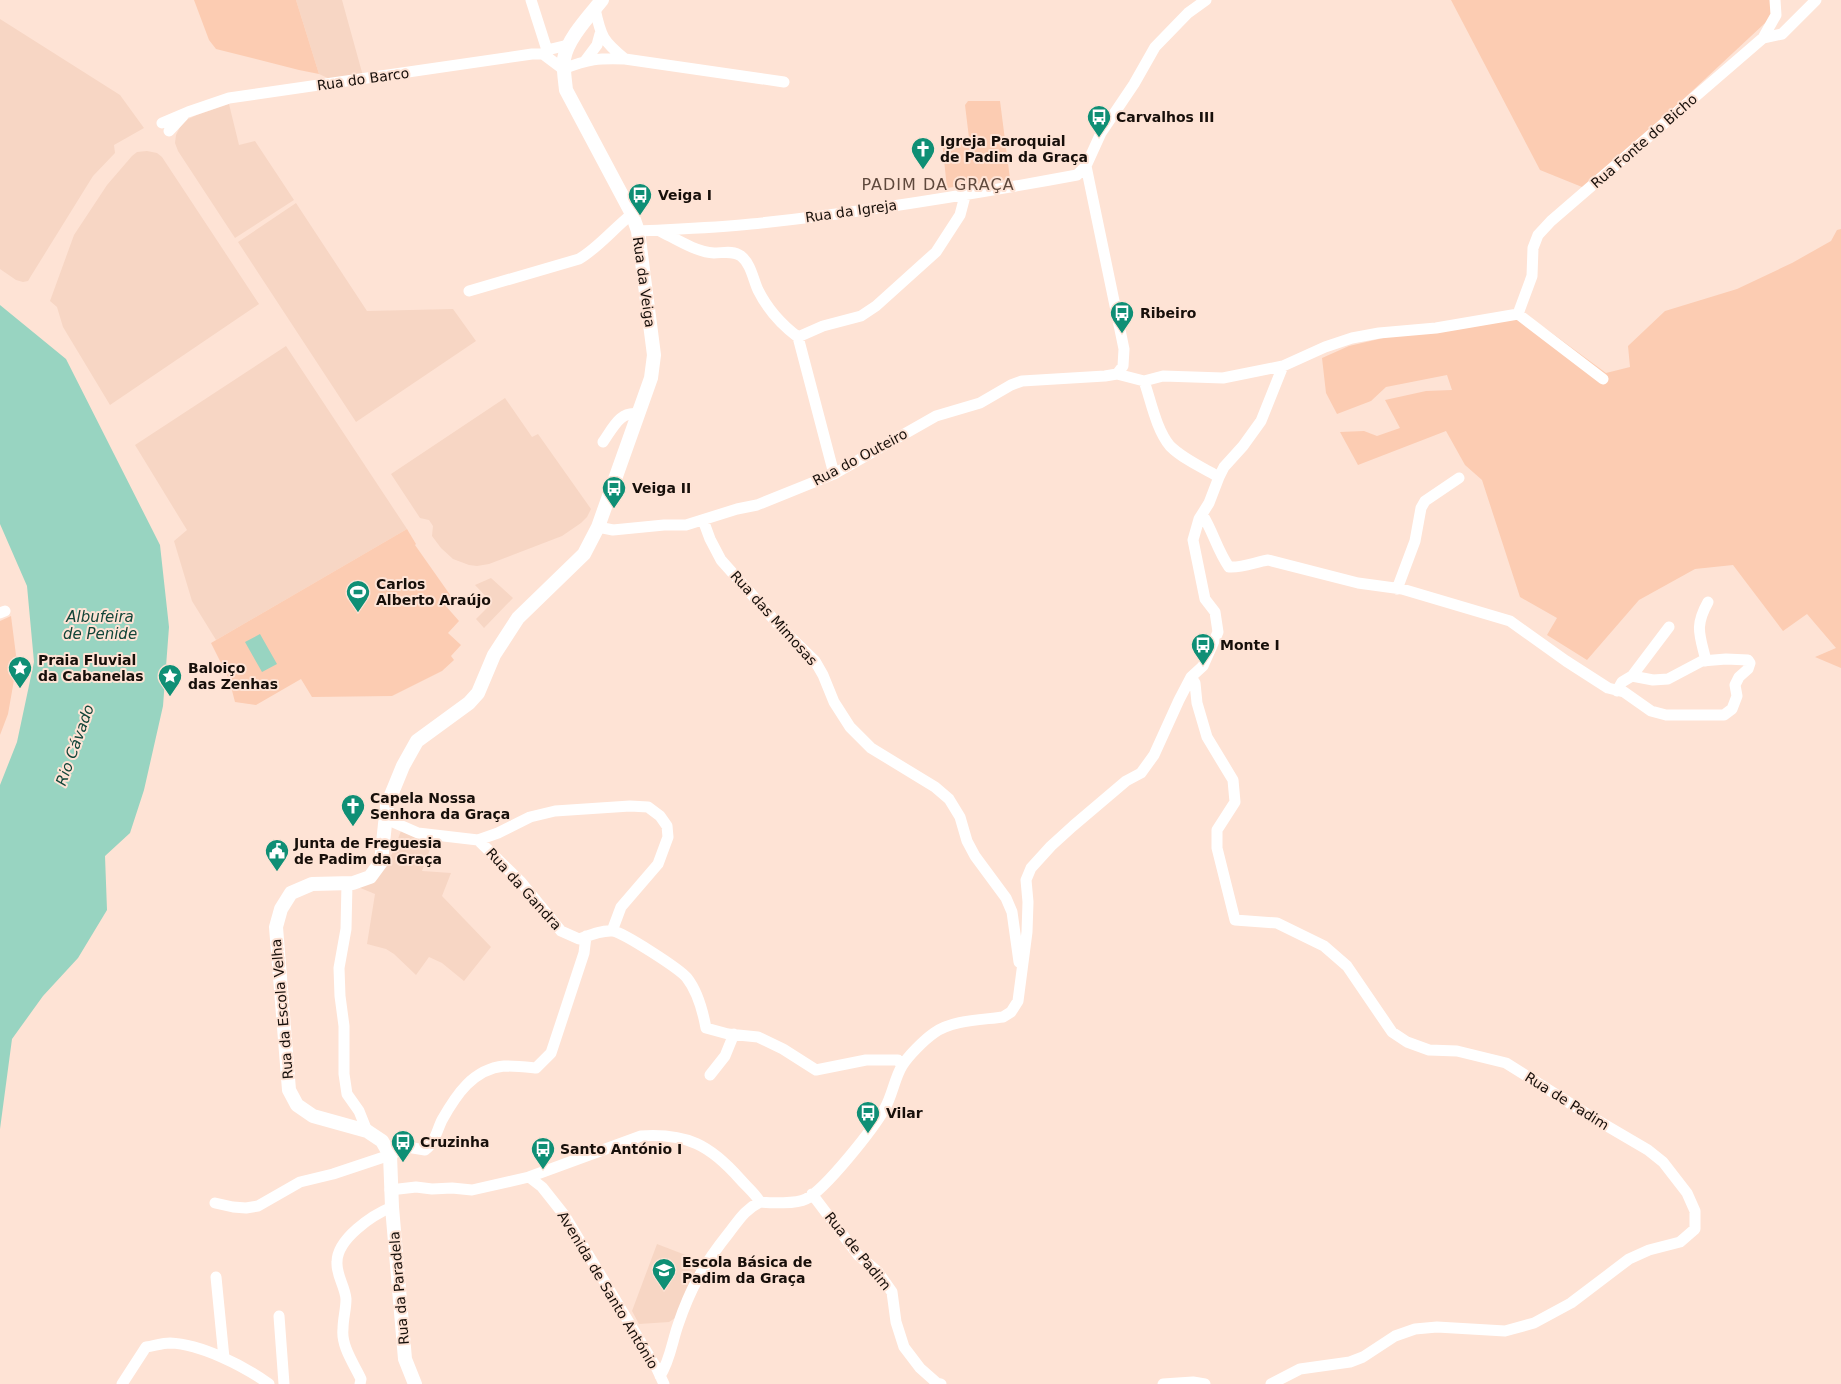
<svg xmlns="http://www.w3.org/2000/svg" width="1841" height="1384" font-family="'DejaVu Sans',sans-serif">
	<rect width="100%" height="100%" fill="#fee3d5"/>
	<path fill="#f7d6c4" d="M296,0H342L363,76L334,81L319,74Z
		M0,19L120,95L144,128L114,145L115,153L93,176L31,276L28,281L23,282L16,280L0,269Z
		M229,104L239,145L255,141L294,200L235,238L178,151L175,143L176,135L180,127L186,120L197,115Z
		M147,151L157,153L162,157L259,304L110,405L63,327L57,307L50,301L74,235L107,185L132,156L137,152Z
		M296,203L367,311L453,309L476,341L356,422L238,242Z
		M286,346L407,529L216,640L192,601L174,541L187,530L135,445Z
		M505,398L532,437L538,434L591,509L587,517L581,523L562,536L489,564L477,566L469,565L453,559L441,548L432,536L433,526L429,520L420,518L391,474Z
		M491,578L513,598L484,628L476,619L492,603L475,585Z
		M401,831L433,841L422,871L451,873L442,896L491,947L464,981L442,963L429,957L416,975L394,954L386,949L367,944L375,894L358,887L392,854Z
		M657,1244L696,1259L692,1268L697,1271L678,1316L669,1322L639,1324L632,1311Z"/>
	<path fill="#fcccb2" d="M194,0H296L319,74L299,70L216,49L209,40Z
		M1451,0H1775L1776,15L1764,24L1587,189L1540,170Z
		M968,101H1000L1010,179L947,188L942,141L969,138L965,105Z
		M1841,229V668L1815,657L1836,648L1807,614L1783,631L1733,565L1695,569L1639,600L1587,660L1547,635L1557,618L1520,597L1482,480L1465,465L1446,431L1358,465L1340,432L1364,431L1377,436L1400,428L1385,400L1426,391L1452,390L1447,375L1386,387L1371,401L1337,414L1326,393L1322,358L1349,346L1392,336L1515,318L1545,328L1606,373L1630,367L1628,346L1665,311L1737,289L1792,263L1831,241L1837,230Z
		M407,529L416,544L415,545L453,599L445,605L459,621L448,633L461,645L451,656L454,660L442,671L392,696L312,697L301,679L256,705L235,702L229,679L211,643Z
		M11,616L17,663L8,714L0,735V621Z"/>
	<path fill="#98d4c1" d="M0,305L66,359L160,545L169,627L163,706L144,790L130,833L105,856L107,910L78,958L43,996L12,1039L0,1129V785L17,742L34,662L27,586L0,524Z
		M260,634L277,664L262,672L245,642Z"/>
	<g fill="none" stroke-linecap="round" stroke-linejoin="round">
		<path stroke="#fff" stroke-width="11" d="M531,0L547,50
			M595,9C601,37 603,41 625,59
			M1763,38L1776,15L1775,0
			M543,54L563,69C589,59 598,58 625,59L784,82
			M585,61L597,45L600,34
			M162,123L188,112L229,98L532,54H543L547,50L568,45
			M169,131L183,116
			M1086,166L1124,349L1123,366L1117,374
			M638,231C676,229 714,228 751,224C861,213 969,195 1077,175L1086,166L1101,133L1134,84L1155,47L1188,13L1206,0
			M660,231C676,239 696,252 714,253C723,253 733,250 741,256C751,264 753,279 758,290C767,308 782,325 798,337L823,326L861,316L876,306L936,252L960,215L965,196
			M469,291L579,259C598,248 614,228 632,214
			M1518,314L1532,276L1533,248L1538,235L1551,221L1763,38L1782,34L1816,0
			M798,337L834,474
			M1144,381C1151,401 1156,429 1170,446C1183,459 1203,468 1219,477
			M603,442C613,428 620,410 639,414
			M1202,514C1213,531 1217,550 1229,567C1243,568 1255,562 1268,560L1358,583L1402,589L1510,621L1566,661L1608,688L1624,692L1651,711L1666,715H1724L1732,709L1737,696L1735,685L1739,677L1748,669L1750,663L1748,660L1726,659L1702,661L1668,679L1653,680L1632,676
			M703,520L710,539L721,560L785,632L815,661L823,675L834,702L850,727L871,748L935,787L949,799L960,817L967,841L975,856L1006,898L1012,912L1019,962
			M598,527L613,530L664,525H686L737,509L757,505L834,474L936,416L980,403L1011,385L1022,381L1105,376L1117,374L1144,381L1163,376L1223,378L1283,366L1325,347L1352,338L1379,333L1436,328L1518,314L1603,379
			M1397,589L1415,541L1421,508L1425,501L1459,478
			M0,613L5,611
			M1706,661C1700,635 1694,627 1708,602
			M1191,677L1195,683L1197,703L1207,737L1233,780L1235,802L1217,830V848L1235,920L1277,923L1324,946L1347,966L1392,1032L1407,1042L1429,1050L1457,1051L1506,1063L1590,1116L1648,1150L1663,1162L1687,1193L1695,1211V1229L1680,1242L1649,1250L1629,1259L1571,1303L1534,1323L1505,1331L1437,1327L1415,1329L1395,1336L1363,1357L1350,1362L1300,1369L1271,1384
			M1617,691L1622,682L1632,676L1669,627
			M386,819L418,833L478,840L521,882L561,931L579,939C590,935 601,930 613,931C624,933 680,969 687,978C698,992 703,1012 706,1028L728,1034L758,1037L783,1049L816,1070L866,1060H898L902,1066
			M478,840L498,833L530,817L555,811L630,806L648,807L660,816L667,826L668,837L658,864L621,907L612,931
			M347,883L346,929L339,968L340,996L344,1026V1074L347,1094L359,1111L367,1131
			M710,1075L725,1056L734,1034
			M529,1177L542,1187L565,1216L657,1369L664,1384
			M390,1190L416,1187L432,1189L452,1188L472,1190L529,1177L641,1136C687,1133 710,1145 740,1179C747,1187 755,1193 760,1202
			M812,1194L858,1255L878,1272L892,1292L896,1322L904,1347L920,1368L937,1383L941,1384
			M760,1202C771,1203 796,1204 806,1199C825,1190 874,1128 885,1108C892,1096 895,1077 902,1066C908,1056 924,1040 934,1033C952,1020 981,1020 1003,1017L1011,1012L1018,1001L1027,932L1028,902L1026,880L1031,868L1051,846L1073,826L1126,781L1141,773L1154,755L1179,700L1191,677L1203,666L1218,632L1215,612L1205,599L1193,540L1199,519L1209,503L1219,477L1224,467L1243,446L1261,421L1283,366
			M215,1203L233,1207L246,1208L258,1206L300,1182L333,1174L390,1155L407,1147L425,1150C435,1143 437,1130 442,1120C456,1095 473,1069 504,1066C515,1066 525,1067 536,1068L551,1053L584,953L586,936
			M216,1277L224,1358
			M279,1316L284,1384
			M660,1376C670,1361 672,1342 678,1325C690,1289 704,1264 728,1234C739,1220 744,1210 760,1202
			M122,1384L146,1347C154,1346 162,1343 170,1343C201,1344 244,1366 269,1384
			M360,1384L361,1379C354,1364 341,1346 343,1329C343,1318 346,1310 346,1299C345,1286 336,1275 337,1262C337,1239 372,1215 392,1207
			M1163,1384L1193,1382L1205,1384"/>
		<path stroke="#fff" stroke-width="14" d="M415,1384L405,1359L392,1207L390,1155L382,1141L367,1131L313,1116L297,1105L289,1090L276,927L281,909L291,893L312,884L353,883L370,877L381,862L387,805L403,766L417,741L469,703L478,693L494,655L518,618L584,554L598,527L651,378L654,355L638,231L632,214L566,90C565,80 563,69 564,59C567,39 590,15 602,0"/>
	</g>
	<defs>
		<g id="bus-pin" transform="scale(1.25)"><path d="M0 17L-7.5 6A9.5 9.5 0 1 1 7.5 6Z" fill="#0f8f75" stroke="#fee3d5"/><path d="M-5-6H5V4H4V6H2V4H-2V6H-4V4H-5ZM-3.5-4V0h7V-4ZM-3.5 1.2v1.5H-2V1.2ZM2 1.2v1.5H3.5V1.2Z" fill="#fff"/></g>
		<g id="church-pin" transform="scale(1.25)"><path d="M0 17L-7.5 6A9.5 9.5 0 1 1 7.5 6Z" fill="#0f8f75" stroke="#fee3d5"/><path d="M-1.2-6h2.4v3.5h3.3v2.4h-3.3V6h-2.4V-.1h-3.3v-2.4h3.3Z" fill="#fff"/></g>
		<g id="stadium-pin" transform="scale(1.25)"><path d="M0 17L-7.5 6A9.5 9.5 0 1 1 7.5 6Z" fill="#0f8f75" stroke="#fee3d5"/><path d="M0-5a6.5 5 0 1 0 0 10a6.5 5 0 1 0 0-10ZM-3.5-1.8h7v3.6h-7Z" fill="#fff"/></g>
		<g id="sight-pin" transform="scale(1.25)"><path d="M0 17L-7.5 6A9.5 9.5 0 1 1 7.5 6Z" fill="#0f8f75" stroke="#fee3d5"/><path d="M0-6L1.8-2.2L6-1.7L2.9 1.2L3.7 5.4L0 3.3L-3.7 5.4L-2.9 1.2L-6-1.7L-1.8-2.2Z" fill="#fff"/></g>
		<g id="civic-pin" transform="scale(1.25)"><path d="M0 17L-7.5 6A9.5 9.5 0 1 1 7.5 6Z" fill="#0f8f75" stroke="#fee3d5"/><path d="M-.6-6.5H3V-4.5H.6V-3L4-1V1h2V6H-6V1h2V-1L-.6-3ZM-1.2 2.5V6h2.4V2.5Z" fill="#fff"/></g>
		<g id="school-pin" transform="scale(1.25)"><path d="M0 17L-7.5 6A9.5 9.5 0 1 1 7.5 6Z" fill="#0f8f75" stroke="#fee3d5"/><path d="M0-5L7-2L0 1L-7-2ZM-4 1L0 2.5L4 1V4Q0 6-4 4Z" fill="#fff"/></g>
	</defs>
	<g fill-rule="evenodd">
		<use href="#bus-pin" x="1099" y="117"/>
		<use href="#church-pin" x="923" y="149"/>
		<use href="#bus-pin" x="640" y="195"/>
		<use href="#bus-pin" x="1122" y="313"/>
		<use href="#bus-pin" x="614" y="488"/>
		<use href="#stadium-pin" x="358" y="592"/>
		<use href="#bus-pin" x="1203" y="645"/>
		<use href="#sight-pin" x="20" y="668"/>
		<use href="#sight-pin" x="170" y="676"/>
		<use href="#church-pin" x="353" y="806"/>
		<use href="#civic-pin" x="277" y="851"/>
		<use href="#bus-pin" x="868" y="1113"/>
		<use href="#bus-pin" x="403" y="1142"/>
		<use href="#bus-pin" x="543" y="1149"/>
		<use href="#school-pin" x="664" y="1270"/>
	</g>
	<g text-anchor="middle" stroke-width="4" stroke-linejoin="round" paint-order="stroke">
		<g font-size="14" fill="#170f0a" stroke="#fee3d5">
			<text transform="translate(363 79) rotate(-8)" y="5">Rua do Barco</text>
			<text transform="translate(1644 141) rotate(-41)" y="5">Rua Fonte do Bicho</text>
			<text transform="translate(851 211) rotate(-8)" y="5">Rua da Igreja</text>
			<text transform="translate(644 282) rotate(82)" y="5">Rua da Veiga</text>
			<text transform="translate(860 457) rotate(-28)" y="5">Rua do Outeiro</text>
			<text transform="translate(774 618) rotate(48)" y="5">Rua das Mimosas</text>
			<text transform="translate(524 889) rotate(48)" y="5">Rua da Gandra</text>
			<text transform="translate(282 1009) rotate(-95)" y="5">Rua da Escola Velha</text>
			<text transform="translate(1567 1101) rotate(32)" y="5">Rua de Padim</text>
			<text transform="translate(858 1251) rotate(51)" y="5">Rua de Padim</text>
			<text transform="translate(399 1288) rotate(-95)" y="5">Rua da Paradela</text>
			<text transform="translate(608 1290) rotate(59)" y="5">Avenida de Santo António</text>
		</g>
		<g font-size="14" font-weight="bold" fill="#170f0a" stroke="#fee3d5" text-anchor="start">
			<text x="1116" y="122">Carvalhos III</text>
			<text x="940" y="146">Igreja Paroquial<tspan x="940" dy="16">de Padim da Graça</tspan></text>
			<text x="658" y="200">Veiga I</text>
			<text x="1140" y="318">Ribeiro</text>
			<text x="632" y="493">Veiga II</text>
			<text x="376" y="589">Carlos<tspan x="376" dy="16">Alberto Araújo</tspan></text>
			<text x="1220" y="650">Monte I</text>
			<text x="38" y="665">Praia Fluvial<tspan x="38" dy="16">da Cabanelas</tspan></text>
			<text x="188" y="673">Baloiço<tspan x="188" dy="16">das Zenhas</tspan></text>
			<text x="370" y="803">Capela Nossa<tspan x="370" dy="16">Senhora da Graça</tspan></text>
			<text x="294" y="848">Junta de Freguesia<tspan x="294" dy="16">de Padim da Graça</tspan></text>
			<text x="886" y="1118">Vilar</text>
			<text x="420" y="1147">Cruzinha</text>
			<text x="560" y="1154">Santo António I</text>
			<text x="682" y="1267">Escola Básica de<tspan x="682" dy="16">Padim da Graça</tspan></text>
		</g>
		<g font-size="15" font-style="italic" fill="#124539" stroke="#fee3d5">
			<text x="100" y="622">Albufeira<tspan x="100" dy="17">de Penide</tspan></text>
			<text transform="translate(75 745) rotate(-70)" y="5">Rio Cávado</text>
		</g>
		<g font-size="16" letter-spacing="1" fill="#5f493d" stroke="#fee3d5">
			<text x="938" y="190">PADIM DA GRAÇA</text>
		</g>
	</g>
</svg>
